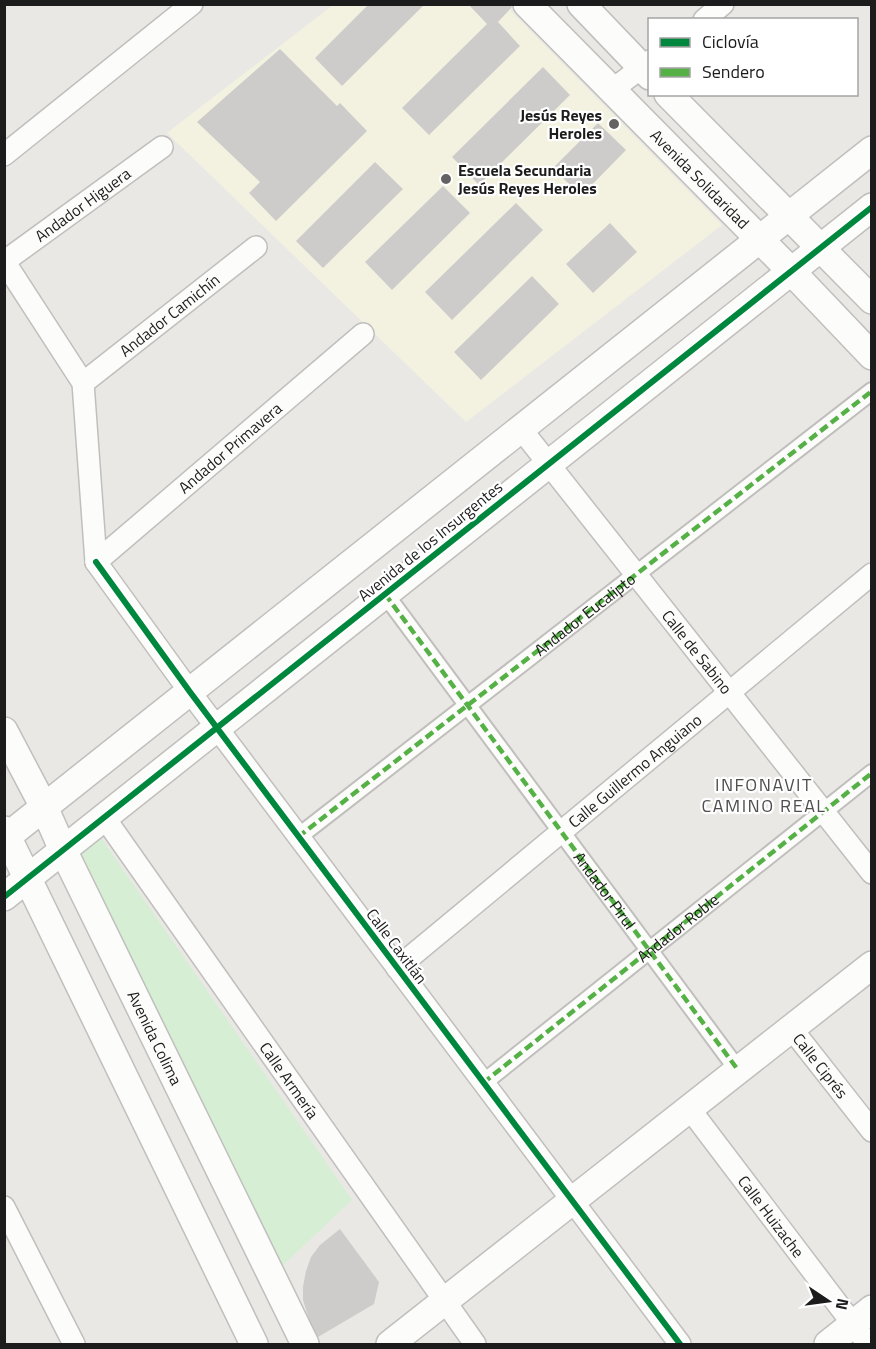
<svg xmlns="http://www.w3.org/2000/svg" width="876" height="1349" font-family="'Titillium Web',sans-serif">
	<rect width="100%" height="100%" fill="#eae8e4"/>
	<path fill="#f3f2e0" d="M333,5H505L722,225L466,422L167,133Z"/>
	<path fill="#d5eed4" d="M97,832L352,1200L279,1269L73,851Z"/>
	<path fill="#ceccca" d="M369,4H425L342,86L315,58Z
		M468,4H509L512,7L498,22L520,46L429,135L402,108L487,24Z
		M280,49L337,106L340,103L367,131L276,221L249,193L260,182L197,122Z
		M543,67L570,95L479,185L452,157Z
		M598,123L626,150L581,196L553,168Z
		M375,162L403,189L323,268L296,241Z
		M443,186L470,213L392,290L365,262Z
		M516,203L543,230L452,320L425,292Z
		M610,223L637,252L593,293L566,264Z
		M532,276L559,304L481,380L454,352Z
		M340,1229L379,1282L374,1304L318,1337L311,1326L303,1300V1287L306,1271L311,1257L320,1245Z"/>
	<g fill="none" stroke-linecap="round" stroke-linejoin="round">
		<g stroke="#c0bfbd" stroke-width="20">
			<g id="pedestrian">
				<path d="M385,594L738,1070"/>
				<path id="s1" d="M298,837L872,391"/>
				<path d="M483,1083L872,773"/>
			</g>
		</g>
		<g stroke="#c0bfbd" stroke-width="24">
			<g id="minor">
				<path d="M704,20L723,4"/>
				<path d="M612,90L650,61"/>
				<path d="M4,155L192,4"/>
				<path d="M4,261L83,383L96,562"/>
				<path id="s2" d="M5,261L162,147"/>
				<path id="s3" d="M83,383L256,247"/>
				<path id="s4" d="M521,429L872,873"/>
				<path d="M96,562L190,692L680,1344"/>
				<path id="s5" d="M96,562L363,334"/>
				<path id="s6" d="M104,817L475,1344"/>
				<path id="s7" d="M397,968L872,574"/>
				<path id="s8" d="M791,1028L872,1131"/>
				<path id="s9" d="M689,1108L868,1344"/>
				<path d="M4,1207L74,1344"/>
			</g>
		</g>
		<g stroke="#c0bfbd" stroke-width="30">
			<g id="tertiary">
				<path id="s10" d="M527,4L791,271L872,356"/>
				<path d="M581,4L650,76"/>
				<path d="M668,94L872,300"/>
				<path id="s11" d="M4,731L44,807L63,850L305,1344"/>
				<path d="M4,830L254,1344"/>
				<path d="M4,839L872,150"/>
				<path d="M4,897L872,207"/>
				<path d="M390,1344L872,965"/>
				<path d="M828,1344L872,1309"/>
			</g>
		</g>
		<use href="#pedestrian" stroke="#fcfcfb" stroke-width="16"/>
		<use href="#minor" stroke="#fcfcfb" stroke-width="21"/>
		<use href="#tertiary" stroke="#fcfcfb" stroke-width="27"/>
		<g stroke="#55b145" stroke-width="4.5" stroke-dasharray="9 4.5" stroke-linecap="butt">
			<path id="s12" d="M385,594L738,1070"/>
			<path d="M298,837L872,391"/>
			<path id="s13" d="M483,1083L872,773"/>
		</g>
		<g stroke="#fff" stroke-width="10">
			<path id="cycleway" d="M96,562L190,692L680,1344
				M4,897L872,207"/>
		</g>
		<use href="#cycleway" stroke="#00873e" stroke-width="6"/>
	</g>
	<g fill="#646362" stroke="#fff" stroke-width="2">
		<circle cx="614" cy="124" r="6"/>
		<circle cx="446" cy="179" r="6"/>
	</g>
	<g text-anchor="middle" stroke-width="4.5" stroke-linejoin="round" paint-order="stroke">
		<g font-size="16" font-weight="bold" fill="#1c1c1c" stroke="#fff" text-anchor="end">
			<text x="602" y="121">Jesús Reyes<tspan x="602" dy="18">Heroles</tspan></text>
			<text x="458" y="176" text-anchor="start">Escuela Secundaria<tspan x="458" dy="18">Jesús Reyes Heroles</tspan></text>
		</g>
		<g font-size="16" fill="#1c1c1c" stroke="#fff">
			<text dy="6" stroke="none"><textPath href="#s10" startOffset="246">Avenida Solidaridad</textPath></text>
			<text dy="6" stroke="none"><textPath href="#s2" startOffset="96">Andador Higuera</textPath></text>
			<text dy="6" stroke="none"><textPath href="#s3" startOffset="110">Andador Camichín</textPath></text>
			<text dy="6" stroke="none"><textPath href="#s5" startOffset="176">Andador Primavera</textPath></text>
			<text transform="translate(430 541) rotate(-39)" y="6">Avenida de los Insurgentes</text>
			<text dy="6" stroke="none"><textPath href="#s1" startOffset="363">Andador Eucalipto</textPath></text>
			<text dy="6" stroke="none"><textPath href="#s4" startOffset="284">Calle de Sabino</textPath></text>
			<text dy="6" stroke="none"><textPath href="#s7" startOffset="309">Calle Guillermo Anguiano</textPath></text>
			<text dy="6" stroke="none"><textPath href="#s12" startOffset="369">Andador Pirul</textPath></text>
			<text dy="6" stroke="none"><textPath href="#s13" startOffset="249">Andador Roble</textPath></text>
			<text transform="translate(397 946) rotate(53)" y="6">Calle Caxitlán</text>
			<text dy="6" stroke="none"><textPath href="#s11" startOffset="342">Avenida Colima</textPath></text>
			<text dy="6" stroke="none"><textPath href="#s8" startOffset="48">Calle Ciprés</textPath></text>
			<text dy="6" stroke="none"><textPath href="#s6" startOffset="322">Calle Armería</textPath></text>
			<text dy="6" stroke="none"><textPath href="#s9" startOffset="136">Calle Huizache</textPath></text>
		</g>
		<g font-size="18" letter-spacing="1.5" fill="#4f4f4f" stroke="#fff">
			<text x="764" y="791">INFONAVIT<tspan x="764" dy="21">CAMINO REAL</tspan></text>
		</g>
	</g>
	<rect width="876" height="1349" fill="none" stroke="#1c1c1c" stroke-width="12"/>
	<rect x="648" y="18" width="210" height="78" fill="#ffffff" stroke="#a4a4a4" stroke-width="1.5"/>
	<rect x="660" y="38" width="30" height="9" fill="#00873e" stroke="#a4a4a4" stroke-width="1.5"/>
	<text x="702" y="48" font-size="18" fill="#1c1c1c">Ciclovía</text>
	<rect x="660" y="68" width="30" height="9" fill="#55b145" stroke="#a4a4a4" stroke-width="1.5"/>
	<text x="702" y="78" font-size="18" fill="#1c1c1c">Sendero</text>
	<g transform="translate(828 1301) rotate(103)" stroke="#ffffff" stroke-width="4.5" paint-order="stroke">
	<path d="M0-4.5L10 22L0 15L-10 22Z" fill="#1c1c1c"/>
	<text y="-9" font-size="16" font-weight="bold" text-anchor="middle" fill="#1c1c1c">N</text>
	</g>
</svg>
